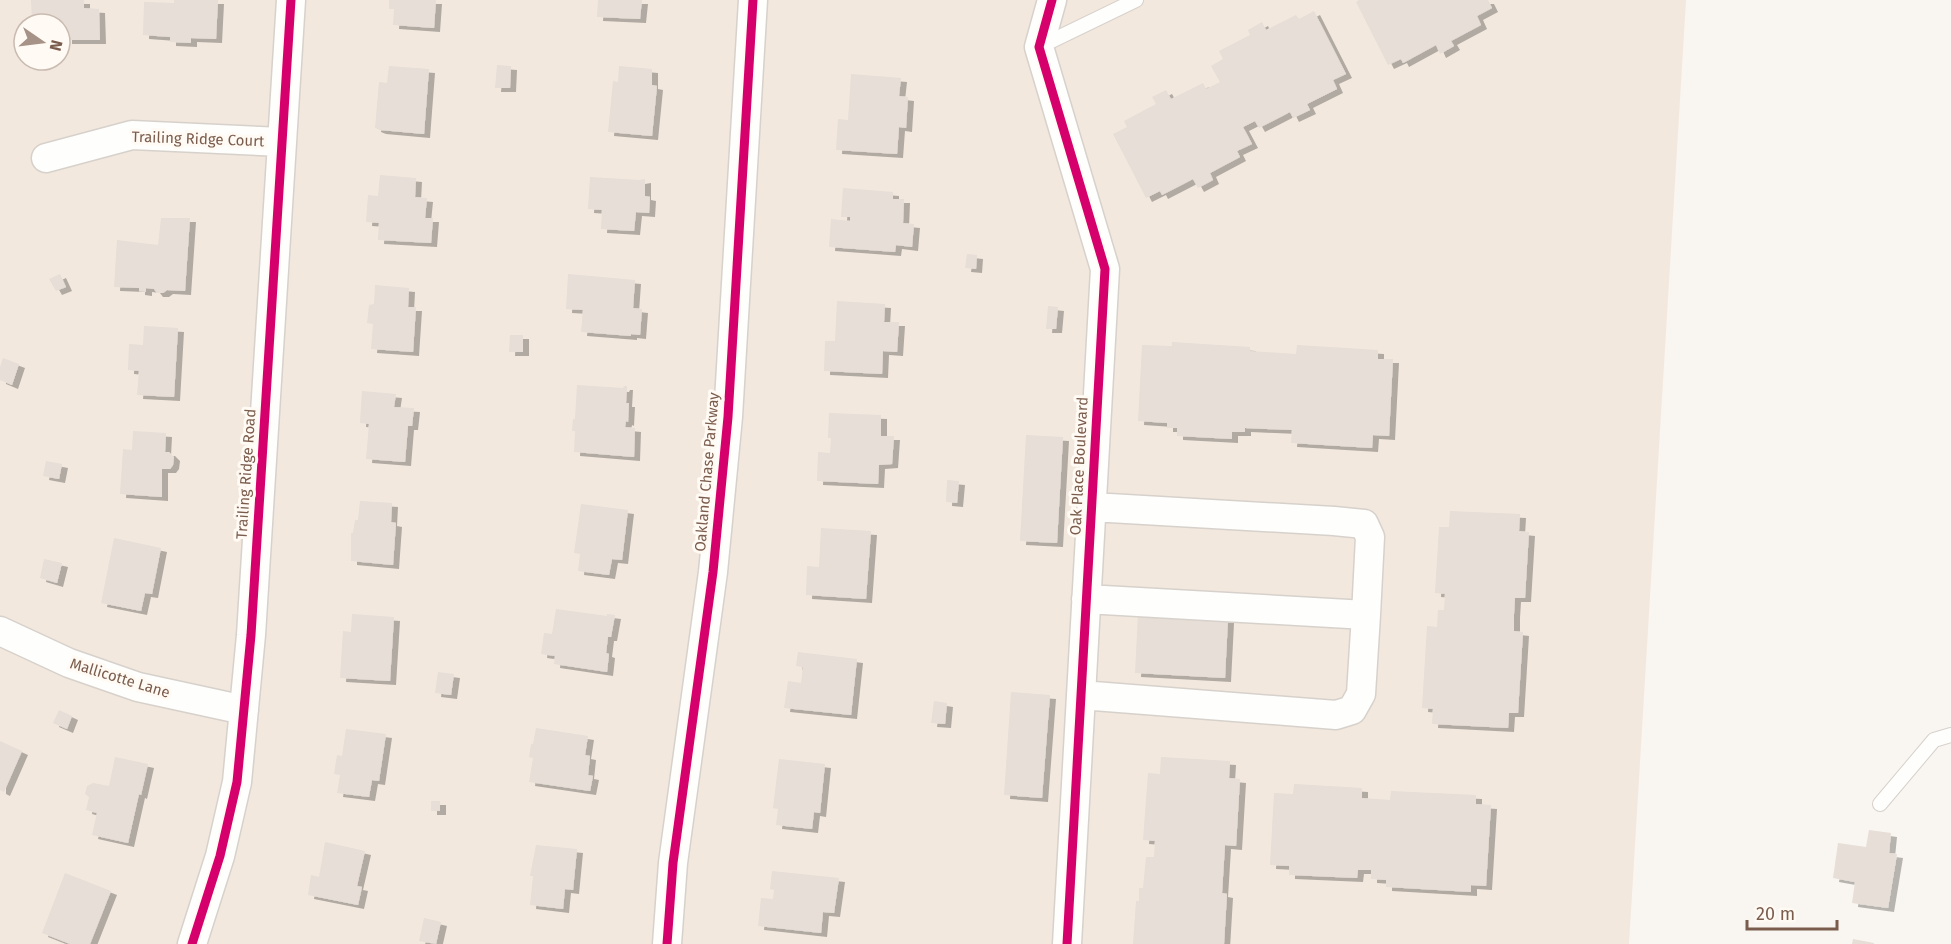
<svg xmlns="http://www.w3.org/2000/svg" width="1951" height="944" font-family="'Fira Sans',sans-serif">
	<defs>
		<filter id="shadow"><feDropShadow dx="6" dy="4" stdDeviation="0" flood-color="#0004"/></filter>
	</defs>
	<rect width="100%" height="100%" fill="#f9f5f0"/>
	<path fill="#f2e8de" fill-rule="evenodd" d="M0,0H1686L1629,944H0ZM24,24H60V60H24Z"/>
	<path fill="#e6ded7" filter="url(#shadow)" d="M31,0H84V8L99,9L100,40H66V27H60V24H32Z
		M174,0H218L216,39L191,38V43L170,42V37L143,35L144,2L174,3Z
		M389,0H436L434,28L393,25L394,9H389Z
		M598,0H642L640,19L597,17Z
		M1359,0H1488L1492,8L1477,16L1481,25L1451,41L1454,46L1440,54L1436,45L1403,63L1401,59L1388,65L1356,2Z
		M1314,11L1346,74L1333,80L1337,89L1307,104L1310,110L1293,118L1290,112L1259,128L1255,121L1243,127L1252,144L1237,151L1240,157L1210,173L1213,180L1198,188L1193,179L1162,195L1160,191L1146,198L1113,134L1127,127L1124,121L1156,104L1152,97L1166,90L1171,99L1203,83L1206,89L1220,82L1211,66L1223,59L1219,51L1250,35L1248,30L1262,22L1266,30L1296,15L1299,19Z
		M497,65L511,66L510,88H495Z
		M389,66L429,69L424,134L380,130L375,128L379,82L387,83Z
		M619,66L652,69V85L657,86L652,136L608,132L613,81L618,82Z
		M851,74L901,78L899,96L908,97L906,128L899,127L897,154L836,150L838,119L848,120Z
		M380,175L416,178L415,197L427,198L425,218H433L431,243L378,240L379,223L366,222L368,195L378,196Z
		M590,177L639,180L645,179V196L650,197L649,213L636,212L634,231L601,229L602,210L588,209Z
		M843,188L893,192V199H904L903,223L914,224L912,247L896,245L895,252L829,247L831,219L850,221V217H841Z
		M161,218H190L185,291L167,290L163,293H157L154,289L146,288V292L139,291V288L114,287L117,240L158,245Z
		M967,254L977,255L976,269L965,268Z
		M60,274L66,287L56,291L49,279Z
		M568,274L635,280L633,308L642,309L640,335L631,334V336L581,332L583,310L566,309Z
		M375,285L409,288L408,307H416L413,352L371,349L373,324L367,323L369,305L374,304Z
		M837,301L885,304L884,322H899L897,352L883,351L882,374L824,371L825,341H835Z
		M1048,306L1058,307L1056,329H1046Z
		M144,326L178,328L174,397L137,395L139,371L128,370L129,344L143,345Z
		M510,335H523V352H509Z
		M1172,342L1250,347V351L1296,354L1297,345L1378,350V359H1393L1389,436L1373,435L1372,448L1291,443L1292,430L1245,428V432H1232V439L1177,436V428H1167V423L1138,421L1142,345L1172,346Z
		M3,358L19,364L12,385L0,380V367Z
		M577,385L623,388L624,386H627L626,403H629L628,422L626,421L625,427L635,428L634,457L574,452L575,431H572L573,419H575Z
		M362,391L396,394L394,407L414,408L412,426H408L405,462L366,459L369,424L360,423Z
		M829,413L881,415V436H894L892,464L879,465L878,484L817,481L818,452L830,453L831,438H828Z
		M133,431L166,433L165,452H169L174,457L173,465L170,469H162V497L120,494L123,449L132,450Z
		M1026,435L1063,437L1057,543L1020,541Z
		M46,461L62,464L59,479L43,476Z
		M947,480L959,481L957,503L946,502Z
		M360,501L392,503L391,522L396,523L393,565L351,561V533H353L355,520H358Z
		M581,504L628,510L622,560L612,559L609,575L578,571L580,554L574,553Z
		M1450,511L1520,514L1519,531L1529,532L1525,598H1515L1514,614V631L1523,632L1518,713H1509L1508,728L1432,724L1433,709L1422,708L1427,626L1437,627L1438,610H1444L1445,594L1435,593L1439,527H1449Z
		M821,528L871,531L866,599L806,595L807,566L819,567Z
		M114,538L161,548L152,594L145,593L141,611L101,603Z
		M44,559L62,563L57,583L40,578Z
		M556,609L607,616V614L615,615L611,637H608L606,653L609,654L607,672L554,664L555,656L541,654L544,633L552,634Z
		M352,614L394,617L390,681L340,678L343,631L351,632Z
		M1138,614L1228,619L1225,678L1135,673Z
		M798,652L857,659L851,715L784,708L788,681L801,683L803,667L796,666Z
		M438,672L454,674L451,695L435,693Z
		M1011,692L1050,695L1042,798L1004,795Z
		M934,701L947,703L945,724L931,723Z
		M59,710L72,716L67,729L53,723Z
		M536,728L588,736L585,755L590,756L588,775L593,776L590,791L529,782L533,758L529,757L531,744H533Z
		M346,729L386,734L379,781L372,780L369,797L337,793L340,775L334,774L337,755L342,756Z
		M0,741L22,751L4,792L0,790Z
		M115,757L148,764L141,795L139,794L128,843L92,835L97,813L86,810L89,797L85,794L87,786L93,783L109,786Z
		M1161,757L1230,761L1229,778L1240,779L1236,846L1225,845L1222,893L1227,894L1224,944H1133L1136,901H1139V888H1143L1146,857H1154L1155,841L1143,840L1148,773L1160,774Z
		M779,759L825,764L820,813L814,812L812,829L776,825L778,809L773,808Z
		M1294,784L1362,788V798L1390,800L1391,791L1476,795V804L1491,805L1486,886L1471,885V892L1386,887V880L1371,879V870H1358L1357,878L1289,875V866L1270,865L1274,793L1293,794Z
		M431,801H440V811H431Z
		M1869,830L1891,833L1889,853L1897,854L1888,908L1852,903L1855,882L1833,878L1838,843L1866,847Z
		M325,842L365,851L357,886L362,887L358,905L308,895L311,875L319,877Z
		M536,845L577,849L573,890L565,889L563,909L530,905L533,876H530Z
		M772,871L839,878L834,913L823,912L821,933L758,926L761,898L773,899L774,890L770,889Z
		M65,873L111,891L90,944H70L42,933Z
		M424,918L441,922L436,944L419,941Z
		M1853,939L1874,943V944H1852Z"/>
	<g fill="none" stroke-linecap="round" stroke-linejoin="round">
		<g stroke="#d7d1cb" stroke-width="16">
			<path id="service" d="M1041,46L1136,0
				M1880,804L1934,740L1951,735"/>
		</g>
		<g stroke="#d7d1cb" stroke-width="31">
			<path id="minor" d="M1052,0L1039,47L1105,269L1067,944
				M46,158L132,135L282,142
				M1086,599L1366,615
				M0,631L69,663L138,687L244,710
				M1081,695L1336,715L1352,710L1361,694L1366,615L1370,537L1364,524L1334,521L1092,507
				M192,944L220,856L237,782L251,635L291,0
				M667,944L673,863L713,572L728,417L753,0"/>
		</g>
		<use href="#service" stroke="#fefefd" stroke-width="14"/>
		<use href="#minor" stroke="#fefefd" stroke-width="28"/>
		<g stroke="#fffaf3" stroke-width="13">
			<path id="cycleway" d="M1052,0L1039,47L1105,269L1067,944
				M192,944L220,856L237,782L251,635L291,0
				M667,944L673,863L713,572L728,417L753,0"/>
		</g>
		<use href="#cycleway" stroke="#d6006c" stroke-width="9"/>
	</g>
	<g text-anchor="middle" stroke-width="6" stroke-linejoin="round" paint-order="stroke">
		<g font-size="15" fill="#7a5c4d" stroke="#fffaf3">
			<text transform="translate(198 139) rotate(2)" y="5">Trailing Ridge Court</text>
			<text transform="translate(1079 466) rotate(-87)" y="5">Oak Place Boulevard</text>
			<text transform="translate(707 472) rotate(-85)" y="5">Oakland Chase Parkway</text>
			<text transform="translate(246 474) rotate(-86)" y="5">Trailing Ridge Road</text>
			<text transform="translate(120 678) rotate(17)" y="5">Mallicotte Lane</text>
		</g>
	</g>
	<g transform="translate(42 42) rotate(104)"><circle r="28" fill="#fffaf3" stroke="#cabbb1" stroke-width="1.5"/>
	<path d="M0-4.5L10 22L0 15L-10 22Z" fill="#a69286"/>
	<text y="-9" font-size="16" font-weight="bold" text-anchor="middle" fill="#7a5c4d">N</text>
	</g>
	<path d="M1747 920v9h90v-9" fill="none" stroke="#7a5c4d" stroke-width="3"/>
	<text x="1756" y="920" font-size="18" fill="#7a5c4d" stroke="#fffaf3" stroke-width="4.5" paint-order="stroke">20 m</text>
</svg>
